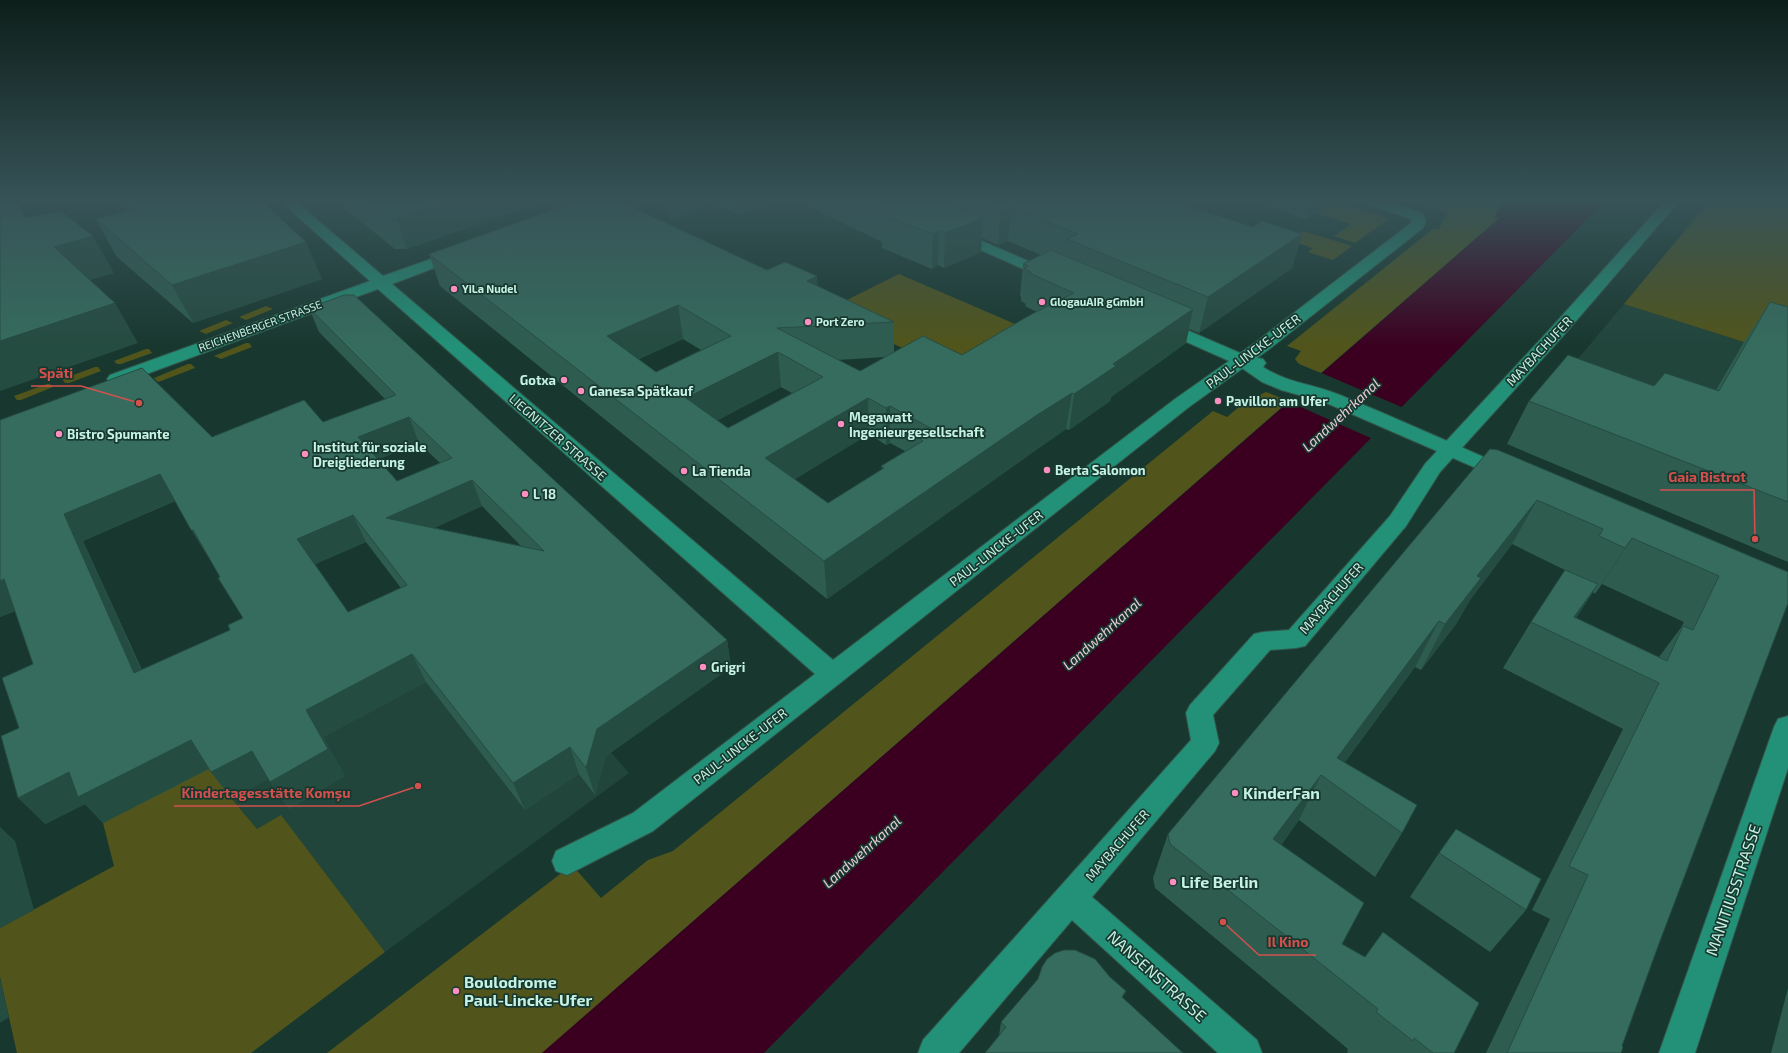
<svg xmlns="http://www.w3.org/2000/svg" width="1788" height="1053" font-family="'Exo 2',sans-serif">
	<rect width="100%" height="100%" fill="#18382f"/>
	<path fill="#21453b" d="M1624,304L1788,356V490L1546,397Z
		M480,602L629,773L385,952L281,816L257,829L232,799L212,767Z"/>
	<path fill="#51551b" d="M1327,199L1389,219L1355,243L1334,236L1351,224L1299,208Z
		M1401,199H1502L1495,217L1499,218L1321,373L1299,364L1295,359L1301,351L1287,346L1433,229H1439L1447,213Z
		M1711,199H1788V356L1624,304Z
		M1303,231L1352,246L1333,260L1308,252L1313,248L1289,240Z
		M899,274L1020,326L948,370L825,311Z
		M266,306L273,309L246,320L239,317Z
		M226,320L233,323L206,334L199,331Z
		M246,343H249L252,347L221,359L214,356Z
		M146,349H149L152,353L121,364H117L114,361Z
		M188,364H191L195,368L161,381L158,382L154,378Z
		M95,367H98L101,371L69,383H65L62,379Z
		M47,384H50L53,387L21,400H17L14,396Z
		M1266,392L1289,401L542,1053H327L572,865L601,898L648,860L673,851L1213,411L1227,417L1245,402Z
		M212,767L232,799L257,829L281,815L385,952L251,1053H17L0,977V928L114,866L103,823Z"/>
	<path fill="#3b0020" d="M1502,199H1607L764,1053H542L1495,222L1499,218L1495,217Z"/>
	<path fill="#18382f" d="M1319,372L1404,408L1373,439L1287,401Z"/>
	<g fill="none" stroke-linecap="round" stroke-linejoin="round">
		<g stroke="#33564c" stroke-width="2">
			<path id="minor" d="M278,199H293L383,276L456,250H466L468,253L466,256L392,284L833,660L1175,399L1256,342L1411,223V219L1362,202L1360,199H1380L1422,213L1426,221L1423,228L1268,350L1189,407L653,831L567,875L556,871L552,861L556,851L633,813L815,674L378,289L122,383L116,384L110,383L107,379L110,375L370,281Z
				M1667,199H1681L1563,336L1440,472L1406,526L1305,646L1296,648L1270,650L1213,715L1219,743L1215,751L1092,897L1257,1040L1262,1053H1218L1072,920L959,1053H918L923,1040L1191,740L1186,713L1190,705L1254,634L1263,632L1289,630L1390,516L1425,464L1551,328Z
				M1788,716V768L1695,1053H1659L1774,727L1778,719Z"/>
		</g>
		<g stroke="#33564c" stroke-width="2">
			<path id="tertiary" d="M954,229L1056,273L1059,276L1056,279H1046L949,236L947,233L949,230Z
				M1159,318L1247,356L1263,359L1266,363L1263,367C1287,383 1314,384 1340,395C1398,419 1456,445 1513,470L1516,474L1513,478L1506,480L1499,478L1324,402L1281,390L1262,382L1236,364L1153,327L1151,323L1153,319Z"/>
		</g>
		<use href="#minor" fill="#229177" fill-rule="evenodd"/>
		<use href="#tertiary" fill="#229177" fill-rule="evenodd"/>
	</g>
	<path fill="#2e5d50" fill-rule="evenodd" d="M117,199H260L322,279L193,323L116,256L96,219L129,211L126,207H123Z
		M333,199H564L505,215L407,249H395Z
		M664,199H786L739,215L712,204L671,221Z
		M793,199H1166L1253,227L1302,234L1292,268L1199,333L1189,329L1186,343L1111,397L1110,401L1069,430L1066,429L1033,452L827,599L440,286L429,254L767,270L817,286L894,322V352L962,355L1037,312L1025,306L1026,304L1021,301V297L1020,296L1023,264L1041,255L1008,241L998,245L982,238L981,252L944,268L938,265L932,269L882,248V242ZM683,339L701,350L656,372L639,359ZM885,357L860,371L838,360ZM781,387L792,393L728,428L717,420ZM869,434L886,445L890,443L905,451L881,466L882,469L828,503L795,479Z
		M1244,199H1335L1334,203L1306,219Z
		M1770,302L1788,307V562L1507,444L1529,401L1716,390L1744,342Z
		M309,308L727,640L731,667L606,756L595,795L579,774L525,810L426,682L323,737L345,776L289,809L268,779L232,799L209,769L103,823L85,804L45,824L19,728L33,664L15,611L0,617V420L212,437L323,422L385,399L319,332ZM419,443L440,463L397,481L378,459ZM175,501L209,557L243,618L230,630L142,670L83,541ZM482,506L521,546L434,528ZM366,542L401,588L348,612L315,564Z
		M1490,449L1788,572L1657,949L1622,1046L1621,1053H1486L1550,919L1532,910L1623,729L1503,668L1531,622L1565,570L1512,544L1470,600L1456,624L1421,670L1415,667L1345,762L1402,833L1375,877L1299,820L1281,845L1342,944L1454,1053H1348L1347,1052L1348,1049L1155,888L1153,878L1168,834ZM1602,584L1684,622L1680,629L1659,657L1576,618L1593,592L1595,594Z
		M1439,853L1526,910L1490,952L1410,897Z
		M1788,988V1053H1771Z
		M1124,998L999,1036L1001,1022Z"/>
	<path fill="#254c41" d="M456,199H564L505,215L407,249L397,218Z
		M668,199H712V204L671,221Z
		M737,199H786L739,215Z
		M1312,199H1335L1334,203L1306,219Z
		M1011,207L1008,241L998,245L1000,212Z
		M983,218L981,252L944,268L945,233Z
		M939,231L938,265L932,269L933,234Z
		M1302,234L1292,268L1199,333L1208,297Z
		M93,236L114,273L77,284L54,247Z
		M306,242L322,279L193,323L172,285Z
		M817,276L819,309L807,281Z
		M115,303L138,343L0,391V341Z
		M678,305L683,339L614,370L607,336Z
		M1193,309L1186,343L1111,397L1110,401L1069,430L1074,394L1113,364Z
		M778,352L781,387L692,434L686,398Z
		M1072,393L1066,429L1033,452L827,599L824,561L1037,415Z
		M868,398L869,434L769,495L765,458Z
		M890,406V443L886,445V408Z
		M409,417L419,443L370,463L358,437Z
		M160,474L176,500L83,541L155,701L134,673L64,514Z
		M472,480L482,506L398,545L386,518Z
		M1537,500L1512,544L1470,600L1456,624L1421,670L1445,624L1477,576Z
		M353,515L366,542L311,566L297,539Z
		M191,530H193L210,557H208Z
		M1632,538L1602,584L1595,594L1625,548Z
		M4,579L27,606L0,617V581Z
		M1598,584L1568,630L1574,617Z
		M1439,621L1415,667L1330,782L1337,758Z
		M727,640L731,667L606,756L595,795L586,768L597,729Z
		M412,654L426,682L323,737L345,776L289,809L270,782L306,710Z
		M191,740L212,767L103,823L85,804L45,824L18,798L69,772Z
		M570,747L579,774L525,810L513,783Z
		M252,751L271,778L232,799L211,772Z
		M1321,775L1299,820L1252,883L1273,839Z
		M0,827L15,841L34,910L0,928Z
		M0,978L9,1017L0,1023Z"/>
	<path fill="#356c5d" stroke="#254c41" fill-rule="evenodd" d="M0,199H14L26,218L61,211L93,236L54,247L115,303L0,341Z
		M129,199H260L306,242L172,285L96,219L137,208Z
		M359,199H456L397,218H384Z
		M583,199H615L767,270L785,262L817,276L807,281L894,322L777,328L860,371L923,336L962,355L1030,315L1074,293L1029,273L1031,272L1024,268L1028,266L1023,264L1051,250L1193,309L1113,364L1116,366L1074,394L1072,393L1037,415L824,561L429,254ZM678,305L731,336L656,372L607,336ZM778,352L823,377L728,428L686,398ZM868,398L886,408L890,406L934,430L920,439L923,441L881,466L884,468L828,503L765,458Z
		M861,199H937L983,218L945,233L939,231L933,234L882,215L889,212Z
		M969,199H1166L1253,227L1262,221L1302,234L1208,297L1067,239L1078,234L1011,207L1000,212Z
		M344,295H354L727,640L597,729L586,768L570,747L513,783L412,654L306,710L328,749L270,782L252,751L211,772L191,740L78,797L69,772L18,798L1,736L19,728L2,678L33,664L4,579L0,581V420L142,368L212,437L304,400L323,422L396,395L309,308ZM409,417L452,458L397,481L358,437ZM160,474L191,530H193L220,577L218,578L243,618L228,625L230,630L134,673L64,514ZM472,480L544,551L386,518ZM353,515L407,585L348,612L297,539Z
		M1770,302L1788,307V502L1529,401L1568,355L1654,386L1665,373L1719,391Z
		M1490,449L1498,450L1788,572V603L1657,949L1622,1046L1623,1047L1621,1053H1507L1588,875L1569,866L1659,683L1531,622L1565,570L1598,584L1574,617L1667,661L1683,626L1693,630L1719,576L1632,538L1625,548L1599,536L1603,529L1537,500L1477,576L1481,578L1445,624L1439,621L1337,758L1417,805L1402,833L1321,775L1273,839L1364,903L1342,944L1365,957L1383,932L1479,1003L1454,1053H1433L1414,1038L1413,1041L1376,1012L1378,1009L1170,844L1168,834Z
		M1456,829L1541,879L1526,910L1439,853Z
		M1064,950H1075L1095,959L1110,977L1126,991L1122,997L1183,1053H985L1006,1027L1001,1022L1038,979L1042,967L1047,959L1055,953Z"/>
	<linearGradient id="sky" x2="0" y2="1"><stop stop-color="#0d1f1a"/><stop offset="0.58" stop-color="#375358"/><stop offset="1" stop-color="#375358" stop-opacity="0"/></linearGradient>
	<rect width="1788" height="346" fill="url(#sky)"/>
	<g fill="#fd8ec0" stroke="#18382f" stroke-width="1.5">
		<circle cx="454" cy="289" r="4"/>
		<circle cx="1042" cy="302" r="4"/>
		<circle cx="808" cy="322" r="4"/>
		<circle cx="564" cy="380" r="4"/>
		<circle cx="581" cy="391" r="4"/>
		<circle cx="1218" cy="401" r="4"/>
		<circle cx="841" cy="424" r="4"/>
		<circle cx="59" cy="434" r="4"/>
		<circle cx="305" cy="454" r="4"/>
		<circle cx="1047" cy="470" r="4"/>
		<circle cx="684" cy="471" r="4"/>
		<circle cx="525" cy="494" r="4"/>
		<circle cx="703" cy="667" r="4"/>
		<circle cx="1235" cy="793" r="4"/>
		<circle cx="1173" cy="882" r="4"/>
		<circle cx="456" cy="991" r="4"/>
	</g>
	<g text-anchor="middle" stroke-width="3.5" stroke-linejoin="round" paint-order="stroke">
		<g font-size="11" font-weight="bold" fill="#c4f2e3" stroke="#18382f" text-anchor="start">
			<text x="462" y="293">YiLa Nudel</text>
			<text x="1050" y="306">GlogauAIR gGmbH</text>
			<text x="816" y="326">Port Zero</text>
		</g>
		<g font-size="11" fill="#c4f2e3" stroke="#18382f">
			<text transform="translate(260 326) rotate(-20)" y="4">REICHENBERGER STRASSE</text>
		</g>
		<g font-size="13" fill="#c4f2e3" stroke="#18382f">
			<text transform="translate(1253 351) rotate(-37)" y="5">PAUL-LINCKE-UFER</text>
			<text transform="translate(1539 351) rotate(-47)" y="5">MAYBACHUFER</text>
			<text transform="translate(558 437) rotate(41)" y="5">LIEGNITZER STRASSE</text>
			<text transform="translate(996 548) rotate(-38)" y="5">PAUL-LINCKE-UFER</text>
			<text transform="translate(1331 598) rotate(-49)" y="5">MAYBACHUFER</text>
			<text transform="translate(740 746) rotate(-38)" y="5">PAUL-LINCKE-UFER</text>
			<text transform="translate(1117 845) rotate(-49)" y="5">MAYBACHUFER</text>
		</g>
		<g font-size="13" font-weight="bold" fill="#c4f2e3" stroke="#18382f" text-anchor="start">
			<text x="556" y="385" text-anchor="end">Gotxa</text>
			<text x="589" y="396">Ganesa Spätkauf</text>
			<text x="1226" y="406">Pavillon am Ufer</text>
			<text x="849" y="422">Megawatt<tspan x="849" dy="15">Ingenieurgesellschaft</tspan></text>
			<text x="67" y="439">Bistro Spumante</text>
			<text x="313" y="452">Institut für soziale<tspan x="313" dy="15">Dreigliederung</tspan></text>
			<text x="1055" y="475">Berta Salomon</text>
			<text x="692" y="476">La Tienda</text>
			<text x="533" y="499">L 18</text>
			<text x="711" y="672">Grigri</text>
		</g>
		<g font-size="14" font-style="italic" fill="#eccdd9" stroke="#18382f">
			<text transform="translate(1341 415) rotate(-43)" y="5">Landwehrkanal</text>
			<text transform="translate(1102 634) rotate(-42)" y="5">Landwehrkanal</text>
			<text transform="translate(862 852) rotate(-42)" y="5">Landwehrkanal</text>
		</g>
		<g font-size="16" font-weight="bold" fill="#c4f2e3" stroke="#18382f" text-anchor="start">
			<text x="1243" y="799">KinderFan</text>
			<text x="1181" y="888">Life Berlin</text>
			<text x="464" y="988">Boulodrome<tspan x="464" dy="18">Paul-Lincke-Ufer</tspan></text>
		</g>
		<g font-size="16" fill="#c4f2e3" stroke="#18382f">
			<text transform="translate(1733 890) rotate(-71)" y="6">MANITIUSSTRASSE</text>
			<text transform="translate(1157 976) rotate(42)" y="6">NANSENSTRASSE</text>
		</g>
	</g>
	<path fill="none" stroke="#d2504d" stroke-width="1.5" d="M139 403L81 386H31M1755 539L1754 490H1660M418 786L359 806H174M1223 922L1259 955H1316"/>
	<g fill="#d2504d" stroke="#18382f" stroke-width="1.5">
		<circle cx="139" cy="403" r="4"/>
		<circle cx="1755" cy="539" r="4"/>
		<circle cx="418" cy="786" r="4"/>
		<circle cx="1223" cy="922" r="4"/>
	</g>
	<g font-size="14" text-anchor="middle" font-weight="bold" fill="#d2504d" stroke="#18382f" stroke-width="3.5" stroke-linejoin="round" paint-order="stroke">
		<text x="56" y="378">Späti</text>
		<text x="1707" y="482">Gaia Bistrot</text>
		<text x="266" y="798">Kindertagesstätte Komşu</text>
		<text x="1288" y="947">Il Kino</text>
	</g>
</svg>
